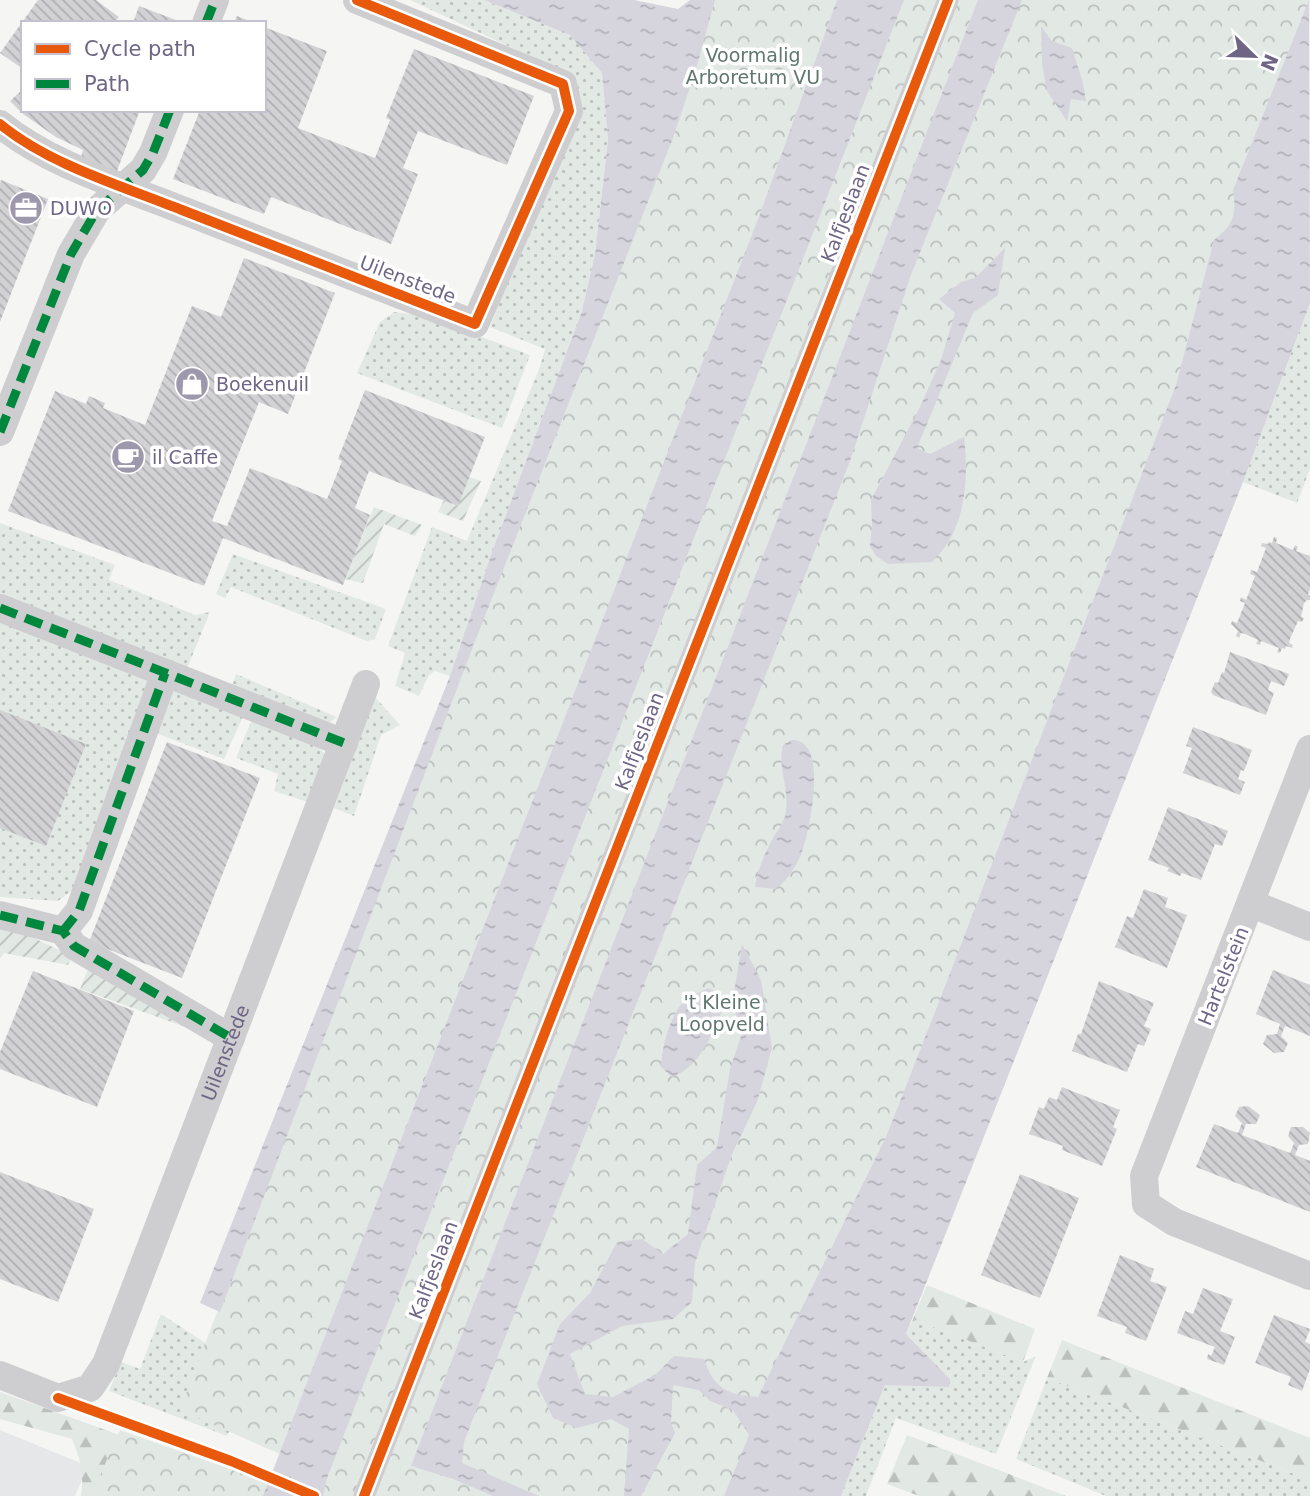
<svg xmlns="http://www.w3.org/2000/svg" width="1310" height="1496" font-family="'DejaVu Sans',sans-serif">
	<defs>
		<pattern id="grass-dots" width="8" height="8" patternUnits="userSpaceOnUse" patternTransform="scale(1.75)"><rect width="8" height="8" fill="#e2e8e4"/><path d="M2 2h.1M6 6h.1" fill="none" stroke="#bbc0be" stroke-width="1.8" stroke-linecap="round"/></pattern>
		<pattern id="forest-firs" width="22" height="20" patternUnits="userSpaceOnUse" patternTransform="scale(1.75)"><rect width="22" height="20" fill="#e2e8e4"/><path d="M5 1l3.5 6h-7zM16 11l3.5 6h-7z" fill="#bbc0be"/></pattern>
		<pattern id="park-crowns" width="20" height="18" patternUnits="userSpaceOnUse" patternTransform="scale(1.75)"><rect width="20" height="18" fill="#e2e8e4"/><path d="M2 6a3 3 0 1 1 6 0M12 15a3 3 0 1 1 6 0" fill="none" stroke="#bbc0be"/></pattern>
		<pattern id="garden-furrows" width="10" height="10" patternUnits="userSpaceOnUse" patternTransform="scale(1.75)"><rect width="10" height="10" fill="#e2e8e4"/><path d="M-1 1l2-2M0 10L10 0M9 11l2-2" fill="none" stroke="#bbc0be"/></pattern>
		<pattern id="water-ripples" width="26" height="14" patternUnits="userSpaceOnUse" patternTransform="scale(1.75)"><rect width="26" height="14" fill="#d6d5dd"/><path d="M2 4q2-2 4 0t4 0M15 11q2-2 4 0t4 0" fill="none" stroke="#b2b0b9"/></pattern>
		<pattern id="building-back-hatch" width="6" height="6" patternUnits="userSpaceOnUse" patternTransform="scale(1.75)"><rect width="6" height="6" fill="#d2d2d4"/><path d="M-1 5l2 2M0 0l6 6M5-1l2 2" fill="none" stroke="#afaeb2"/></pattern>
	</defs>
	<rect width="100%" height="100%" fill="#f5f6f4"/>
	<path fill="#e6e7e8" d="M0,1430L88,1466L75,1496H0Z"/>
	<path fill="url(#grass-dots)" d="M410,0H484L571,35L602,73L608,140L595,254L582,311L492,552L450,676L435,671L429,675L419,696L395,686L405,653L388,646L432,527L467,541L540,367L545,349L490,327L576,110L570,75Z
		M1310,303V469L1297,503L1243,482Z
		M394,312L426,316L530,355L502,428L357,373L380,322Z
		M0,523L115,565L109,580L195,615L210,612L186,671L0,599Z
		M233,554L386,609L375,639L367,641L231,587L225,598L216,594Z
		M0,617L146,671L150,687L74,889L58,901L0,897Z
		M236,674L337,717L326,725L231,689Z
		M167,688L245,712L224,759L150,731Z
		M375,697L400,725L381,735L354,816L334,808Z
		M253,717L311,739L326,755L308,802L274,791L278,774L236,758Z
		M161,1314L255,1375L227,1436L109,1391L121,1362L140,1369Z
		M913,1319L1023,1362L1036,1356L996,1454L896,1418L866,1496H841L885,1385L950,1379L906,1334Z
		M1047,1378L1310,1480V1496H1106L1016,1459Z"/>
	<path fill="url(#forest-firs)" d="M927,1285L1035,1329L1023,1362L913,1319Z
		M1062,1340L1310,1438V1480L1047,1378Z
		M0,1392L125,1437L192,1496H81C84,1474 81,1460 72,1439L0,1419Z
		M907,1435L1066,1496H919L887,1484Z"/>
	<path fill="url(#park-crowns)" d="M712,0H844L282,1455L180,1410Z
		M897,0H1310L1188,367L751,1496H318Z
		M120,1430L306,1496H91Z"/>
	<path fill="url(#garden-furrows)" d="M469,477L481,481L463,521L438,512L444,500L458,506Z
		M374,507L422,525L415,536L384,524L363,583L345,579Z
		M0,922L72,956L68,965L4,953L0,959Z
		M89,967L185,1027L80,989Z"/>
	<path fill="url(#water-ripples)" d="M484,0H634L678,9L690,0H715L696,69L673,138L474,644L220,1312L200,1303L450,676L492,552L582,311L595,254L608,140L602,73L570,35Z
		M837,0H904L327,1478L323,1496H263L760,214Z
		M978,0H1022L911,275L850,461L464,1442L462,1463L539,1496H493L453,1479L411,1466Z
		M1309,0L1310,303L1243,482L906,1334L950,1379L949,1387L885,1385L841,1496H724L749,1435L733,1410L710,1401L699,1390L673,1385L671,1423L675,1433L641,1496H624L629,1429L611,1419L577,1428L553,1418L537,1384L560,1324L590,1293L617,1242L642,1239L663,1254L688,1234L697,1165L717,1147L730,1069L743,1030L732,1005L742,944L761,980L772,1048L757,1102L732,1154L695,1263L692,1302L673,1319L622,1326L570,1354L585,1394L613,1397L655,1375L674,1356L704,1359C714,1389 728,1395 758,1397L886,1137L937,1007L1176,385L1214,240C1233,225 1237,215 1233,190Z
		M1041,26L1052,41L1072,48L1083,83L1086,101L1071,99L1067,121L1047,91L1042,64Z
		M1005,248L998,295L973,313L917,448L930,454L964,437C969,481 966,530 932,562L888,564L876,556L870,546L872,525L871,500L919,409L941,360L955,313L939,299L961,282L975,278Z
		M791,740C831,737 809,836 800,857C794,870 787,879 777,889L755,887C757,869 766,852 774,836C778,830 783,823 785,816C791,791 777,769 783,745Z
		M708,988L721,994L725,1003C714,1030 701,1067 672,1077L661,1067C661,1048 671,1011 687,999C693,995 701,992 708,988Z"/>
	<path fill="url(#building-back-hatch)" d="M38,0H96L119,17L114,23H23V69L0,53Z
		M139,6L176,20L174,23H133Z
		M237,16L254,23H234Z
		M264,27L327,51L298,128L375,158L390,120L386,118L414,49L534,96L507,165L418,131L403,168L418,174L391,244L271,197L264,214L173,179L200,110H264Z
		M23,89V110H140L117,171L81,157L83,150L56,137L23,114L10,101Z
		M1,180L48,199L0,322V183Z
		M244,258L335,293L288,414L259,402L212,521L227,526L250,468L327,499L342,461L338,459L365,390L485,437L458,506L369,471L355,508L370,515L343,585L223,538L204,586L8,511L55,391L86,404L89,396L105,403L103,408L145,425L192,306L221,317Z
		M1274,537L1277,538L1276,543L1293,550L1295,545L1298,547L1296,551L1310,556V589L1308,595L1310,596V600H1307L1304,603L1301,617L1304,618L1302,622L1298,621L1290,639L1289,643L1293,645L1292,648L1286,646L1285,649L1282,648L1280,653L1277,652L1279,648L1261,641L1260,645L1256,644L1258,640L1245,634L1241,633L1239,638L1236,636L1238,631L1231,624L1232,621L1237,623L1245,603L1240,601L1241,597L1246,600L1248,595L1255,576L1250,574L1251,570L1257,572L1266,548L1261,546L1262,543L1268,544L1269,542L1272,543Z
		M1230,652L1289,674L1284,686L1271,681L1268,690L1274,693L1266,715L1213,695L1211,692L1215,682L1218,683L1222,672L1224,673Z
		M0,710L86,744L46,846L0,828Z
		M1193,727L1252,750L1244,771L1241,770L1238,779L1245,782L1240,795L1183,773L1192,748L1186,746Z
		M167,742L260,778L182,978L89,942Z
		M1168,807L1228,831L1222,846L1215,844L1201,880L1182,873L1180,876L1167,871L1169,868L1148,860Z
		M1144,889L1168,898L1165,907L1187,915L1167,968L1115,947L1127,916L1133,918Z
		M1273,970L1310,985V1036L1285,1026L1281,1036L1288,1043L1284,1052L1274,1053L1263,1044L1267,1035L1277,1034L1280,1024L1256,1014Z
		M33,971L134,1011L97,1107L0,1069V1052Z
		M1099,981L1154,1003L1144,1026L1151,1029L1144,1046L1138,1044L1127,1072L1072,1051L1078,1034H1081Z
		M1062,1087L1120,1110L1113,1127L1117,1129L1102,1166L1062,1150L1063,1146L1029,1134L1039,1107L1044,1109L1049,1097L1057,1100Z
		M1248,1106L1260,1115L1256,1124H1246L1242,1135L1290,1153L1294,1143L1288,1136L1291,1127H1303L1310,1133L1308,1144L1299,1145L1295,1155L1310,1161V1212L1196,1167L1214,1124L1238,1133L1242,1123L1235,1116L1239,1107Z
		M0,1172L94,1209L58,1302L0,1279Z
		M1020,1174L1079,1198L1040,1298L981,1275Z
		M1120,1255L1154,1269L1150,1281L1167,1287L1146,1341L1125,1333L1127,1327L1097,1316Z
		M1203,1288L1233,1299L1220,1331L1235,1337L1224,1365L1207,1359L1208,1354L1211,1356L1215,1347L1177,1333L1185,1311L1193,1314Z
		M1274,1315L1310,1329L1305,1342L1310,1344V1369L1302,1391L1288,1385L1291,1377L1255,1363Z"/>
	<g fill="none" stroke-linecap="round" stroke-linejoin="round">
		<path stroke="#cecdcf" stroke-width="21" d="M364,1496L948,0"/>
		<g stroke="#cecdcf" stroke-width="28">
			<path d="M206,23L215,0"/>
			<path d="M0,124C50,165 122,186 182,210C280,248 378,286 475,324L569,111L563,84L357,0"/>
			<path d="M0,432L71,254L97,210L143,170L153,153L170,110"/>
			<path d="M0,608L344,743"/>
			<path d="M1310,749L1144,1176L1146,1204L1174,1222L1310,1276"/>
			<path d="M1252,904L1310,927"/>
			<path d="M0,915L63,931L74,946L231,1038"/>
			<path d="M63,931L79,911L165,673"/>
			<path id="s1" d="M0,1375L58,1398L90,1388L106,1364L366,684"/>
		</g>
		<path stroke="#00873e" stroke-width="9" stroke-dasharray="18 9" stroke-linecap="butt" d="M206,23L215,0
			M0,432L71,254L97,210L143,170L153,153L170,110
			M0,608L344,743
			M0,915L63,931L74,946L231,1038
			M63,931L79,911L165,673"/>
		<g stroke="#fff" stroke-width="15">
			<path id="cycleway" d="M0,124C50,165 122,186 182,210C280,248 378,286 475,324L569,111L563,84L357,0
				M58,1398L231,1461L314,1496
				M364,1496L948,0"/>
		</g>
		<use href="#cycleway" stroke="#e8590c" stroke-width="10"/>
	</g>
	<defs>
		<g id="office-disc" transform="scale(1.75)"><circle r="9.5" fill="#9e98ac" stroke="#fff"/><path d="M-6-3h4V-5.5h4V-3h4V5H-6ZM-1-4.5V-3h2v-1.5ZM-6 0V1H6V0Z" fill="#fff"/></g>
		<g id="shop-disc" transform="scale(1.75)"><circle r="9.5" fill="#9e98ac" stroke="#fff"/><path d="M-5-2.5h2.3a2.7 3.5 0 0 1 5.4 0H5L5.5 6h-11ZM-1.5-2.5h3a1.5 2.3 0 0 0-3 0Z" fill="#fff"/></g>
		<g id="cafe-disc" transform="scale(1.75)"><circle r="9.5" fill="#9e98ac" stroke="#fff"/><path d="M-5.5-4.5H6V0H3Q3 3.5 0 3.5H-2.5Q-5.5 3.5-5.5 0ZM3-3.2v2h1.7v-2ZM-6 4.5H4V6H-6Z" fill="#fff"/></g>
	</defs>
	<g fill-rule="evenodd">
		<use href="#office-disc" x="26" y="208"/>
		<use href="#shop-disc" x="192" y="384"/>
		<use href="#cafe-disc" x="128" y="457"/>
	</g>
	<g text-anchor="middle" stroke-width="7" stroke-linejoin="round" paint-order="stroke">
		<g font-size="19" fill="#60776f" stroke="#fff">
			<text x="753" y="62">Voormalig<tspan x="753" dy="22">Arboretum VU</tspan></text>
			<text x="722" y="1009">'t Kleine<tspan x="722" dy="22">Loopveld</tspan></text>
		</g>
		<g font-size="19" fill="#6f6585" stroke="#fff" text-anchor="start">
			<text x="50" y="215">DUWO</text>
			<text x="216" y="391">Boekenuil</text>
			<text x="152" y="464">il Caffe</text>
		</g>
		<g font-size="19" fill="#6f6585" stroke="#fff">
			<text transform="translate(845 213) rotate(-69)" y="7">Kalfjeslaan</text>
			<text transform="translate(408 279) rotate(21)" y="7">Uilenstede</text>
			<text transform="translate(639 741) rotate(-69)" y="7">Kalfjeslaan</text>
			<text transform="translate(1223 976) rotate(-68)" y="7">Hartelstein</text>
			<text dy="7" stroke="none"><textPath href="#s1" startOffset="458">Uilenstede</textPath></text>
			<text transform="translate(433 1270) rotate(-69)" y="7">Kalfjeslaan</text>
		</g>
	</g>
	<rect x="21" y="21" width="245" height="91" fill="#ffffff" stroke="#c5c1ce" stroke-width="2"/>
	<rect x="35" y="44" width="35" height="10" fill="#e8590c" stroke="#c5c1ce" stroke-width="2"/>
	<text x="84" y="56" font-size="21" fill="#6f6585">Cycle path</text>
	<rect x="35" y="79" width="35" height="10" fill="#00873e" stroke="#c5c1ce" stroke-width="2"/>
	<text x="84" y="91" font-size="21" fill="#6f6585">Path</text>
	<g transform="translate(1254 56) rotate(113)" stroke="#ffffff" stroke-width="5" paint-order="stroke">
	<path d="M0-5L12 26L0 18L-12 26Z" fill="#6f6585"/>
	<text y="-10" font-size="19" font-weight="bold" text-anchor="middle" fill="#6f6585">N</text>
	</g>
</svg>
